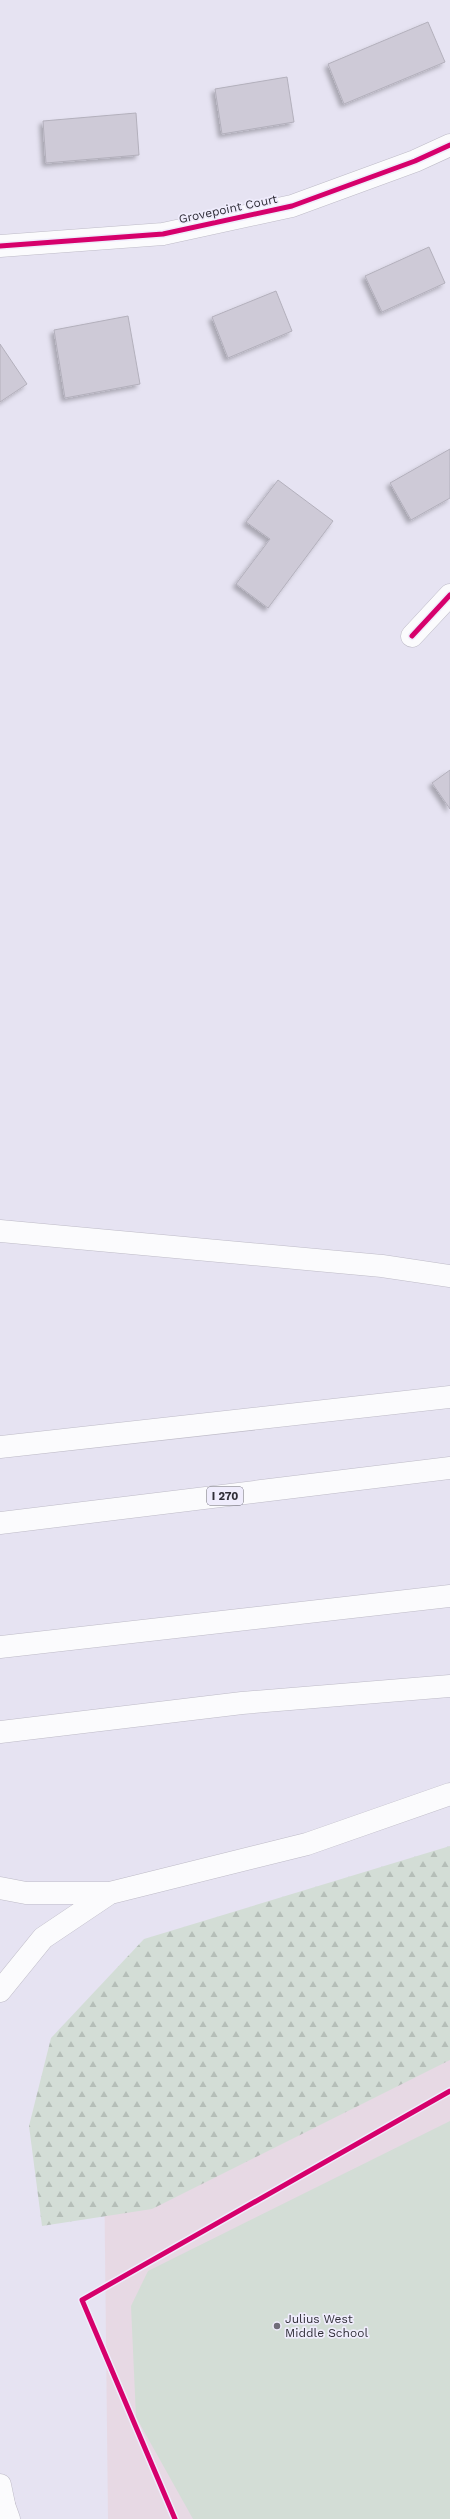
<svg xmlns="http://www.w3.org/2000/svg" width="450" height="2519" font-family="'Work Sans',sans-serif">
	<defs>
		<pattern id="forest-firs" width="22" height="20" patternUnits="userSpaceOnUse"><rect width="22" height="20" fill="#d3ddd6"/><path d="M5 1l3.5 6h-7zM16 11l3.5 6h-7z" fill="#b5beb8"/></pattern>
		<filter id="shadow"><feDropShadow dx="-3.5" dy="3.5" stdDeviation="2" flood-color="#0004"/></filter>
	</defs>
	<rect width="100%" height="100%" fill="#e6e3f2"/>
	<path fill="#e7d9e4" d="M450,1972V2519H108L104,2160Z"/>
	<path fill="url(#forest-firs)" d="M450,1846V2060L152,2209L42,2226L29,2126L51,2038L144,1939Z"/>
	<path fill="#d3ddd6" d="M450,2121V2519H193L136,2417L131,2306L148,2271Z"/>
	<path fill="#cecad7" stroke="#b3b0bc" filter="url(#shadow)" d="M428,22L445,62L344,104L328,64Z
		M287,77L294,122L222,134L215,89Z
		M136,113L139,155L46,163L43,121Z
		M429,247L445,283L382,312L365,276Z
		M276,291L292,331L228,358L212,317Z
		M128,316L140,384L65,398L54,330Z
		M0,344L27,384L0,402Z
		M450,449V498L411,520L390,483Z
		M278,480L333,521L268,608L236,584L270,539L246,522Z
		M450,770V809L432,783Z"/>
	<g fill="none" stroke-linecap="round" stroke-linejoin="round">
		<g stroke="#bebbc7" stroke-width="23">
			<path id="minor" d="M0,246L163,234L292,206L415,161L450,145
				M412,636L450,595"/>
		</g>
		<g stroke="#bebbc7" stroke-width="23">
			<path id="major" d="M0,2494L9,2519"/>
		</g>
		<g stroke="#bebbc7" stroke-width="23">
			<path id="highway" d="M0,1231L382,1266L450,1276
				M0,1447L450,1397
				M0,1523L450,1468
				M0,1647L450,1596
				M0,1732L242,1703L450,1686
				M0,1888L26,1893H110
				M0,1991L43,1938L110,1893L307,1844L450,1794
				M0,2485L4,2504"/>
		</g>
		<use href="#minor" stroke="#fbfbfd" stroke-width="22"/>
		<use href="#major" stroke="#fbfbfd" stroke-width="22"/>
		<use href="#highway" stroke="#fbfbfd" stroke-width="22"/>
		<g stroke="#efecfc" stroke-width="8">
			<path id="cycleway" d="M0,246L163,234L292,206L415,161L450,145
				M412,636L450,595
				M175,2519L82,2300L450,2091"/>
		</g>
		<use href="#cycleway" stroke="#d6006c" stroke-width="5"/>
	</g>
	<circle fill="#706d79" stroke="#efecfc" stroke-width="1.5" cx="277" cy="2326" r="4"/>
	<g text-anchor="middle" stroke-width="3.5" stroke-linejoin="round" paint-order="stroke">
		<rect fill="#efecfc" stroke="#696773" stroke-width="1" x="207" y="1487" width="36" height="18" rx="3"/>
		<g font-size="11" font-weight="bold" fill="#302e38">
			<text x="225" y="1500">I 270</text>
		</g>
		<g font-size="12" fill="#302e38" stroke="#efecfc">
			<text transform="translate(228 209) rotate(-12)" y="4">Grovepoint Court</text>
		</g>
		<g font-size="12" fill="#302e38" stroke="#efecfc" text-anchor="start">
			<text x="285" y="2323">Julius West<tspan x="285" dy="14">Middle School</tspan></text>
		</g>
	</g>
</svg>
